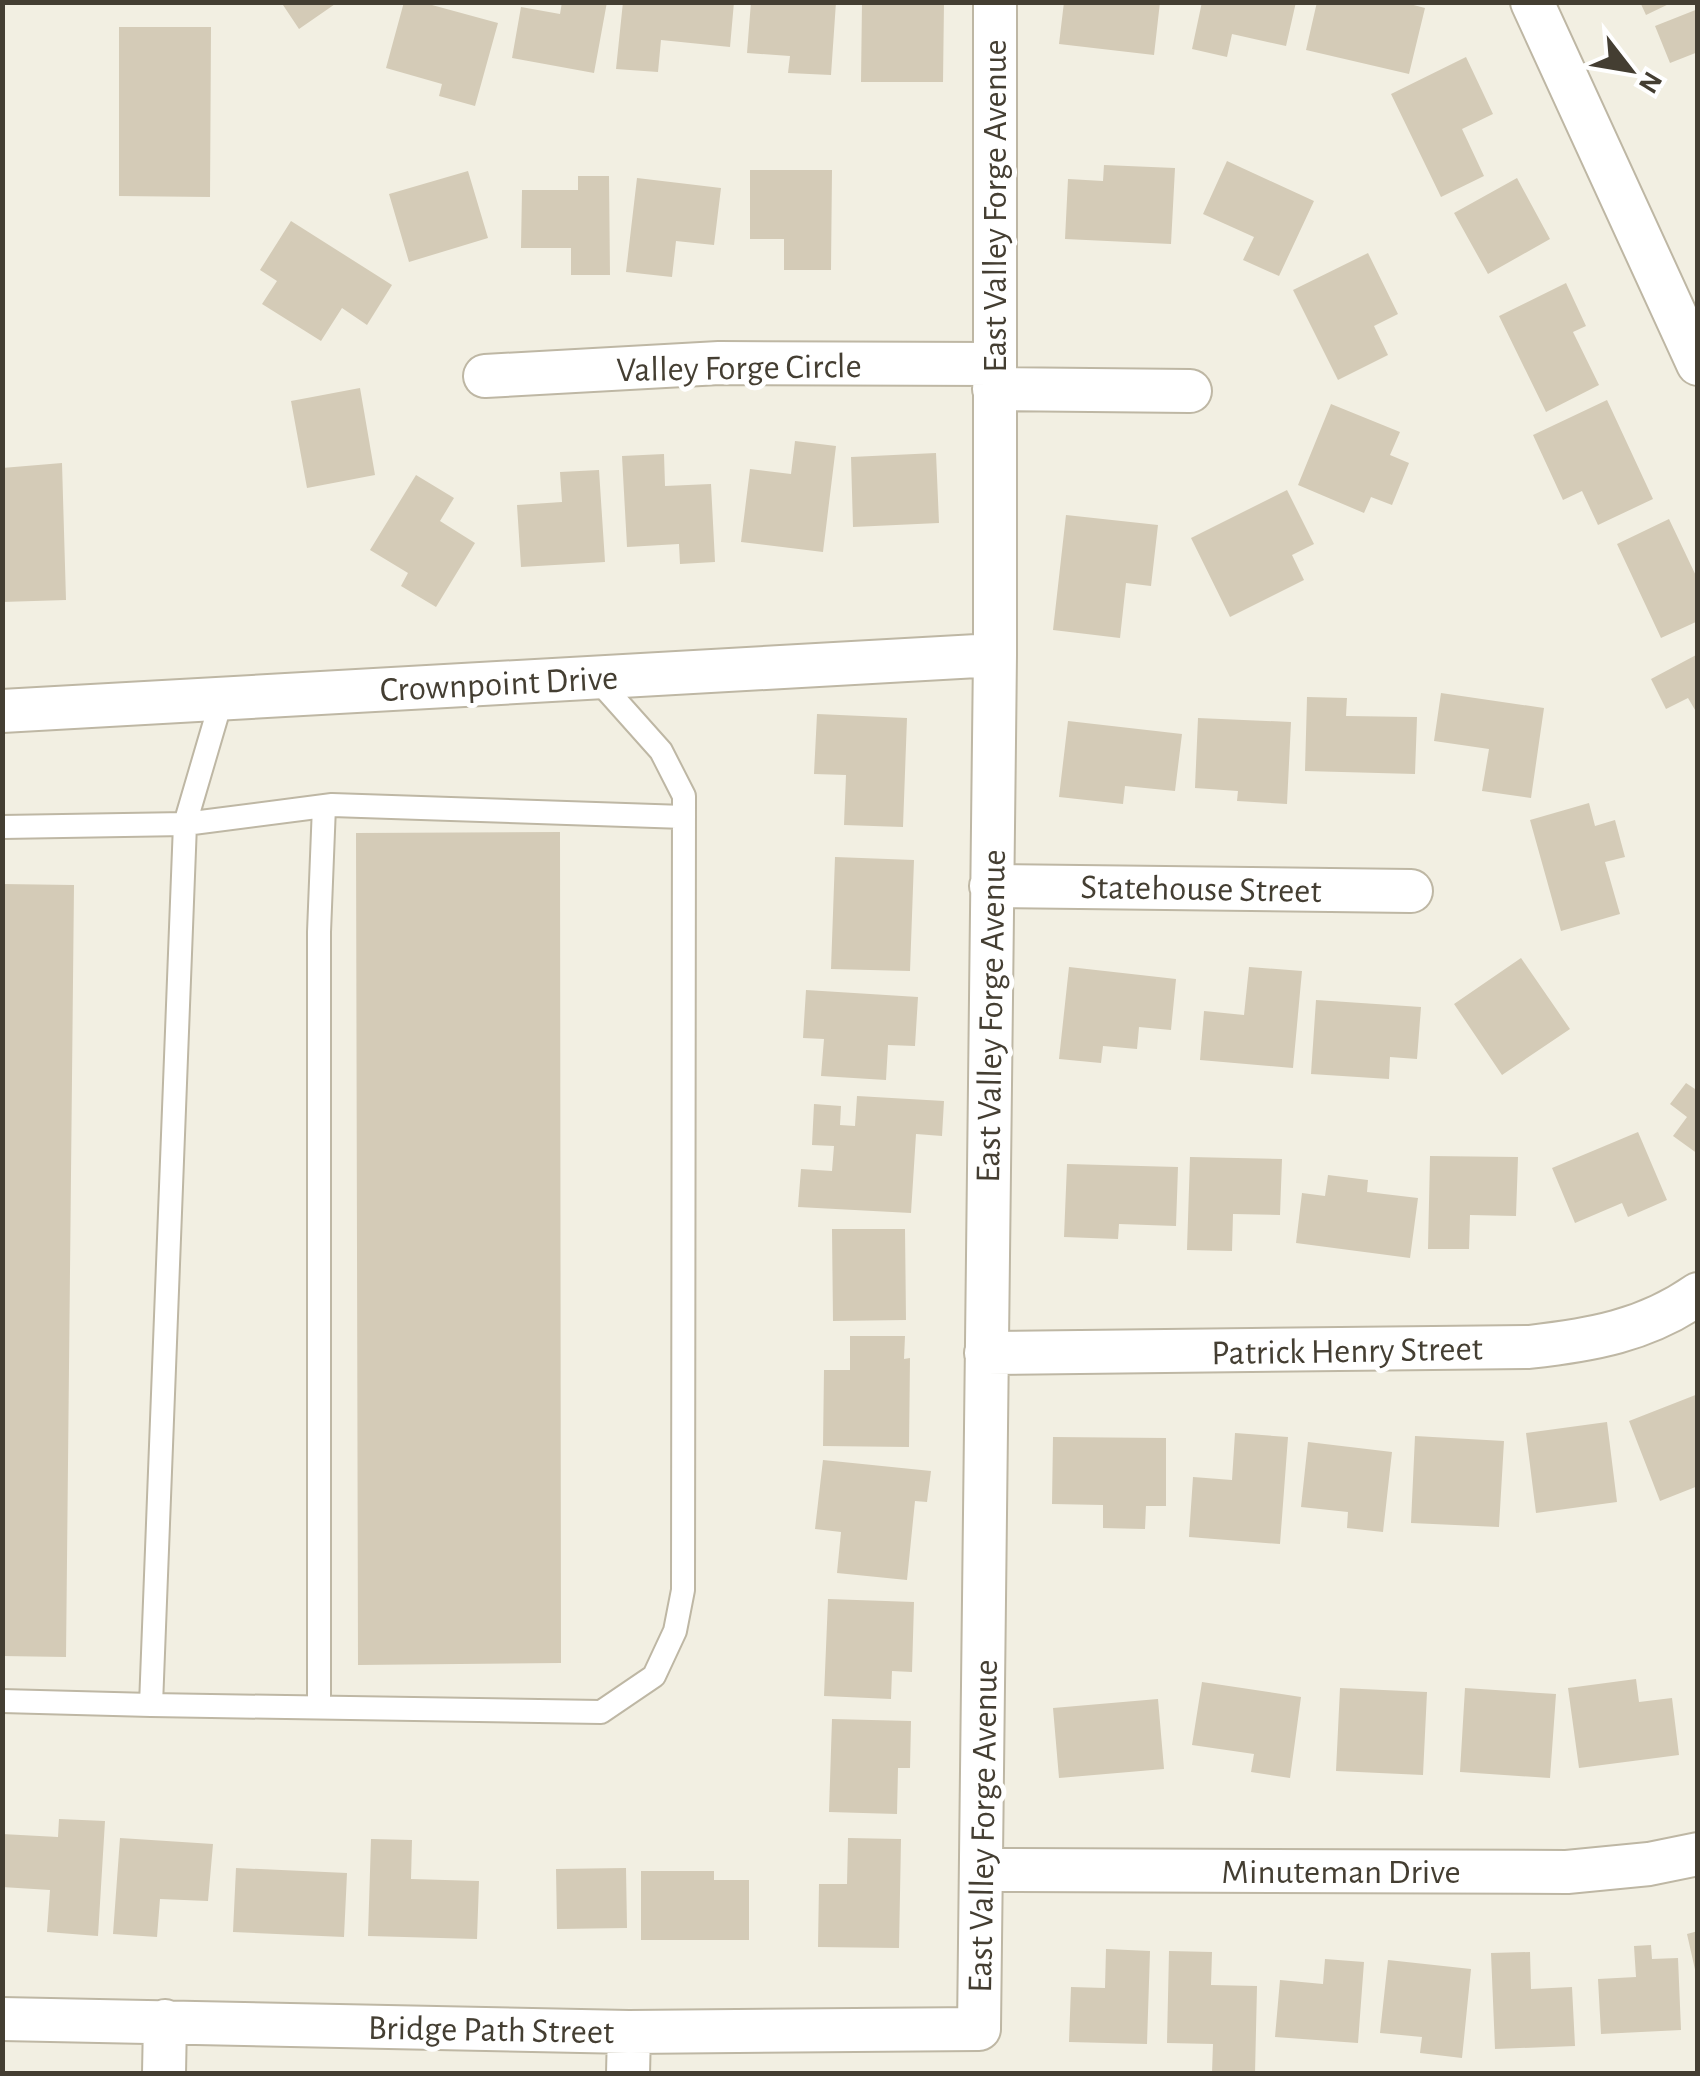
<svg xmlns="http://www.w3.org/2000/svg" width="1700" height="2076" font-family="'Alegreya Sans',sans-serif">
	<rect width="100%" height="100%" fill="#f2efe2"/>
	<path fill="#d4cbb7" d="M281,2H338L299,29Z
		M404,2H421L498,23L475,106L439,96L442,84L386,68Z
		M562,2H607L594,73L512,58L521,7L560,14Z
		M623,2H734L730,47L661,40L658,72L616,69Z
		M751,2H836L831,75L788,73L790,56L747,53Z
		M862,2H944L943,82H861Z
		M1064,2H1160L1154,55L1059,44Z
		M1202,2H1296L1286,46L1232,34L1227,57L1192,49Z
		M1317,2H1402L1425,8L1409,74L1306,50Z
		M1640,2H1673L1646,15Z
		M1698,9V52L1670,63L1655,26Z
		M119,27H211L210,197L119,196Z
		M1466,57L1493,114L1462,129L1484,176L1441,197L1391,94Z
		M1227,161L1314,201L1279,276L1243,260L1254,237L1203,214Z
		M1104,165L1175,168L1171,244L1065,239L1068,179L1103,181Z
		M750,170H832L831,270H784V239H750Z
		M468,171L488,238L409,262L389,194Z
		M578,176H609L610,275H571V248H521L522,190H578Z
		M637,178L721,188L714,245L676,241L672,277L626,272Z
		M1517,178L1550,239L1488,274L1454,213Z
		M291,221L392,285L367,325L342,308L321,341L262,304L277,281L260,270Z
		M1368,253L1398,314L1374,326L1388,355L1338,380L1293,290Z
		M1566,283L1586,326L1573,332L1599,385L1546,412L1499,316Z
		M360,388L375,475L307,488L291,401Z
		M1607,400L1653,499L1598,525L1582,491L1563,500L1533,435Z
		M1331,404L1400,432L1390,455L1409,463L1392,505L1371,497L1364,513L1298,485Z
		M795,441L836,446L823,552L741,542L750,469L791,474Z
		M936,453L939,523L853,527L851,457Z
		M664,454L665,486L711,484L715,562L680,564L679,544L627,547L622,456Z
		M62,463L66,600L2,602V468Z
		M599,470L605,562L521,567L517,505L562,502L560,472Z
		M416,475L454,498L440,521L475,543L436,607L401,586L408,573L370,550Z
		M1287,490L1314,544L1292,555L1304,580L1230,617L1191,538Z
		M1066,515L1158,525L1151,586L1126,583L1120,638L1053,630Z
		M1669,519L1698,580V621L1661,638L1617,544Z
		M1698,654V715L1688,698L1666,709L1651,679Z
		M1441,693L1544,708L1531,798L1482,791L1489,749L1434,741Z
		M1307,697L1347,698L1346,716L1417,717L1415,774L1305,771Z
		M817,714L907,718L903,827L844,825L846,775L814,774Z
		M1198,718L1291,722L1287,804L1237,801L1238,791L1195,788Z
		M1068,721L1182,734L1175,791L1125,786L1123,804L1059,797Z
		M1589,803L1595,826L1615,820L1625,857L1605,862L1620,914L1561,931L1530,820Z
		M560,832L561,1663L358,1665L356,833Z
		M835,857L914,860L910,971L831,969Z
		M2,884L74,885L66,1657L2,1656Z
		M1521,958L1570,1029L1502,1075L1454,1004Z
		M1069,967L1176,979L1171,1030L1139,1027L1137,1049L1103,1046L1101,1063L1059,1059Z
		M1249,967L1302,971L1293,1068L1200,1060L1204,1011L1244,1015Z
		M806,990L918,997L915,1046L888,1045L886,1080L821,1076L824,1039L803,1038Z
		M1316,1000L1421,1007L1417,1059L1390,1057L1389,1079L1311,1074Z
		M1686,1083L1698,1091V1154L1673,1136L1687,1117L1670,1104Z
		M857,1096L944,1101L942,1136L916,1134L911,1213L798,1207L801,1169L832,1171L834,1146L812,1145L814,1104L841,1106L840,1125L855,1126Z
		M1638,1132L1667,1200L1628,1217L1622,1203L1575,1223L1552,1168Z
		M1430,1156L1518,1157L1516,1216L1470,1215L1469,1249H1428Z
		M1190,1157L1282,1159L1280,1215L1233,1214L1232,1251L1187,1250Z
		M1067,1164L1178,1167L1176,1226L1119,1224L1118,1239L1064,1237Z
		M1328,1175L1368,1180L1367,1192L1418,1198L1410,1258L1296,1243L1302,1193L1325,1196Z
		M832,1229H905L906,1320L833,1321Z
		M850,1336H905L904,1359L910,1358L909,1447L823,1446L824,1370H850Z
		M1698,1394V1486L1660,1501L1629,1421Z
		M1607,1422L1617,1502L1536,1513L1526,1433Z
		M1235,1433L1288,1437L1280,1544L1189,1537L1193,1477L1232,1480Z
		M1415,1436L1504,1441L1499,1527L1411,1523Z
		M1053,1437L1166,1438V1506H1146L1145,1529L1103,1528V1505L1052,1504Z
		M1308,1442L1392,1452L1383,1532L1347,1528L1348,1512L1301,1507Z
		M823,1460L931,1471L927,1502L915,1501L907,1580L837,1573L841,1532L815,1529Z
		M828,1599L914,1602L912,1672L892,1671L891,1699L824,1696Z
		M1636,1679L1639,1702L1672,1698L1679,1755L1579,1768L1568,1688Z
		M1202,1682L1301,1697L1290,1778L1251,1772L1254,1754L1192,1745Z
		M1340,1688L1427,1692L1423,1775L1336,1771Z
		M1465,1688L1556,1694L1550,1778L1460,1772Z
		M1158,1699L1164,1769L1059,1778L1053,1708Z
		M832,1719L911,1721L910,1768H898L897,1814L829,1812Z
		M59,1819L105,1821L98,1936L47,1932L50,1890L2,1887V1834L58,1837Z
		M120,1838L213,1844L208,1901L160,1899L157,1937L113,1934Z
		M848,1838L901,1839L899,1948L818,1947L819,1884H847Z
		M371,1839L412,1840L411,1879L479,1881L477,1939L368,1936Z
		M236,1868L347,1873L344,1937L233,1932Z
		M626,1868L627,1928L557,1929L556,1869Z
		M641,1871H714V1880H749V1940H641Z
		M1698,1931V1974H1696L1687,1934Z
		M1651,1945L1652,1959L1678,1958L1681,2030L1601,2034L1598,1979L1636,1977L1634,1946Z
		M1106,1949L1150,1951L1147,2044L1069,2042L1071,1987L1105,1988Z
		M1169,1951L1212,1952L1211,1985L1257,1986L1255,2074L1212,2073L1213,2044L1167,2043Z
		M1530,1952L1531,1989L1572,1987L1575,2046L1495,2049L1491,1953Z
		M1325,1959L1364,1962L1358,2043L1275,2037L1280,1980L1323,1984Z
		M1388,1960L1471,1969L1462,2058L1420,2053L1422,2037L1380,2033Z"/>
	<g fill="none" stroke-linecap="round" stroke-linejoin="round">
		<g stroke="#beb7a4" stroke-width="26">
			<path id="lane" d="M2,827L185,824L222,698
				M2,1701L151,1705L185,824L332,805L684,817
				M151,1705L601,1712L654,1676L675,1631L683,1590L684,796L661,751L595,677
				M319,1707V932L324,806"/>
		</g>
		<g stroke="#beb7a4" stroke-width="46">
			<path id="street" d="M1532,2L1698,364
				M485,376L719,363L994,364
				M994,389L1190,391
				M2,711L995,655
				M991,886L1411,891
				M986,1353L1529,1347C1591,1340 1645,1331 1698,1294
				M983,1870L1567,1872L1649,1864L1698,1854
				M2,2019L629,2032L979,2029L995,655V2
				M164,2074L165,2021
				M628,2074L629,2032"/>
		</g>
		<use href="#lane" stroke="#fff" stroke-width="22"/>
		<use href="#street" stroke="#fff" stroke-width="42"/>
	</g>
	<g text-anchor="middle" stroke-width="10" stroke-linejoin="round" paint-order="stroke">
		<g font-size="35" fill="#443e32" stroke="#fff">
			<text transform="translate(994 206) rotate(-90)" y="12">East Valley Forge Avenue</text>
			<text transform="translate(739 367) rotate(-1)" y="12">Valley Forge Circle</text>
			<text transform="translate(499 683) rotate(-3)" y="12">Crownpoint Drive</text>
			<text transform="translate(1201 888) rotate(1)" y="12">Statehouse Street</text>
			<text transform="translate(990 1016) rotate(-89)" y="12">East Valley Forge Avenue</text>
			<text transform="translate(1347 1350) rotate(-1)" y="12">Patrick Henry Street</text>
			<text transform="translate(982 1826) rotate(-89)" y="12">East Valley Forge Avenue</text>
			<text x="1341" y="1883">Minuteman Drive</text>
			<text transform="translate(491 2029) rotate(1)" y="12">Bridge Path Street</text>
		</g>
	</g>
	<rect width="1700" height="2076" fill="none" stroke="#443e32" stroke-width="10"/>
	<g transform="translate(1630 70) rotate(121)" stroke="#ffffff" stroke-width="8" paint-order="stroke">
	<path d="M0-8L18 38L0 25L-18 38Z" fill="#443e32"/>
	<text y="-15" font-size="28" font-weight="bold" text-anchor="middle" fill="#443e32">N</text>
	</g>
</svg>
